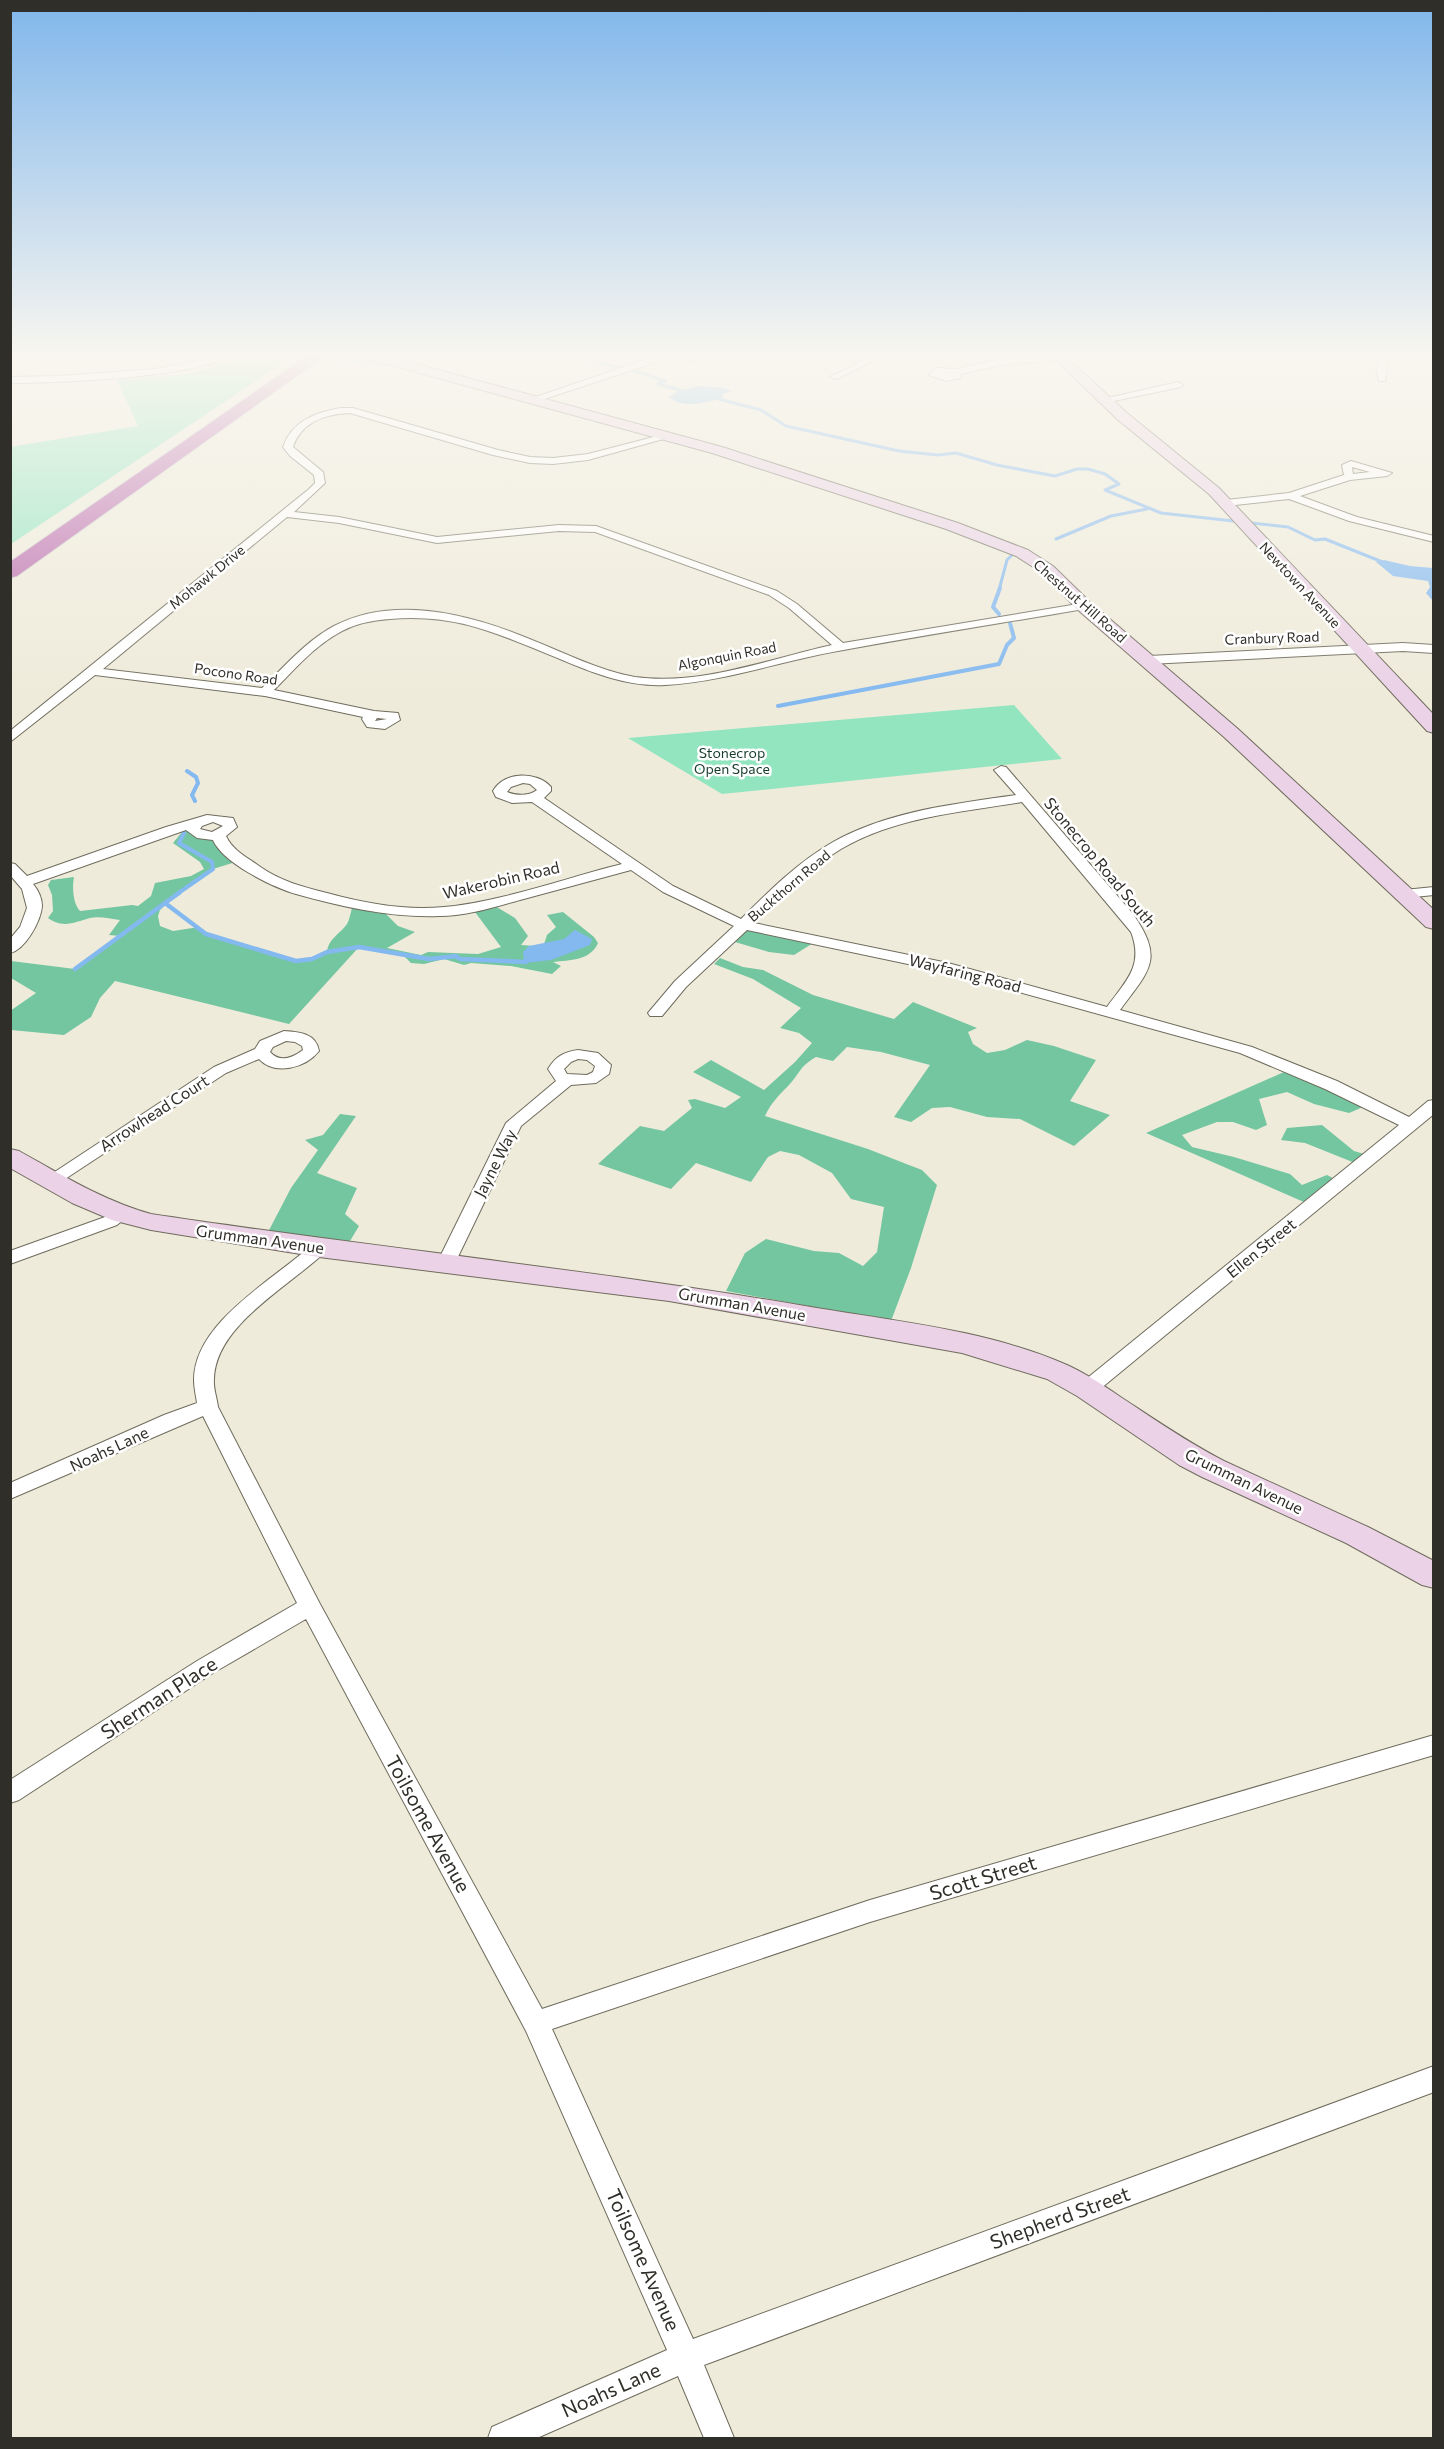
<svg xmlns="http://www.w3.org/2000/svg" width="1444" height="2449" font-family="Commissioner,sans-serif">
	<rect width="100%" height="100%" fill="#efebdb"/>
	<path fill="#93e5c0" d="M246,353H298L11,544V447L138,426L117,380L189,374L213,367Z
		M1014,705L1062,759L722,794L628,738Z"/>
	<path fill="#74c6a1" d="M193,827L212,836L242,860L213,869L185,887L160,910L158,916L160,926L173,931L199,927L206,934L296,961L312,959L327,952C328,939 340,934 347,924C350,919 351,910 353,905L388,909L386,914L398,926L415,932L387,948L421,955L428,952L478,954L501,947L475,912L490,903L515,918L528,936L521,945L535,946L544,944L547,935L556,927L547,915L563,912L594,937L598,943C590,961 570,960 553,962L561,966L552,974L511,966L471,963L464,965L444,959L424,964L411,963L404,956L393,952L359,947L289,1024L115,981L100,998L91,1017L64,1035L11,1030L10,1011L36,993L11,978V961L75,969L120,936L109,935L120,920C111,919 99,916 90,918C75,922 63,929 48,918L53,911L52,895L48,885L51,880L74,877C72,887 73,904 80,911L132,905L138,906L151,896L155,883L191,876L204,869L200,862L173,843L182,832L171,830Z
		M742,925L818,940L794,955L769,952L728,940Z
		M720,958L743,967L763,970L813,995L894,1019L913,1002L977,1028L968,1032L973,1044L987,1053L1005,1050L1027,1040L1054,1046L1096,1060L1070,1101L1110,1115L1074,1146L1020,1119L987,1117L950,1107L932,1108L911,1122L894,1117L930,1065L881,1052L847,1047L833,1061L816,1057C799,1067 801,1072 789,1085C779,1095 771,1103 765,1116L868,1149L909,1165L922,1170L937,1185L911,1268L891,1321L726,1291L745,1253L766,1239L814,1251L839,1253L863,1266L877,1252L884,1207L851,1199L832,1173L799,1155L780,1151L768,1157L751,1182L696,1163L671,1189L598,1164L640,1126L664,1131L692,1108L688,1100L695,1099L725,1108L741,1097L693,1072L711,1060L764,1090L795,1062L812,1043L799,1033L780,1028L801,1008L753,979L714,964Z
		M1293,1068L1370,1104L1349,1113L1314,1104L1287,1092L1259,1099L1267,1125L1256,1130L1233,1122H1217L1182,1135L1192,1147L1234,1157L1290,1174L1302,1185L1327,1175L1341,1182L1313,1206L1146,1133Z
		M340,1114L356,1116L317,1173L357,1188L345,1214L359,1226L344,1251L267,1234L291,1188L318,1150L305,1140L323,1135Z
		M1322,1125L1354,1151L1371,1156L1360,1165L1305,1143L1281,1140L1287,1128Z"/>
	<path fill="#84b9f0" d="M698,386L723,388L732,391L723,394L722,398C705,402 684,410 669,397L678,391Z
		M1384,560L1410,566L1433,568V601L1426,593L1430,587L1428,581L1393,576L1376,562Z
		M575,930L592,939L590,945L551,960L517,964L524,959L523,952L529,946L564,939Z"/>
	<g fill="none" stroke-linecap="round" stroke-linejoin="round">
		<path stroke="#84b9f0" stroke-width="3" d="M253,353L257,356L289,358
			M500,356L578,358L635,371L665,381L658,384L687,392
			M322,358L380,364L415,354L441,357L487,355
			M711,397L761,410L786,426L899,451L938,455L956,453L997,465L1055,476L1077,469H1088L1105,474L1119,484L1105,490L1161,513L1288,527L1315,540L1325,539L1385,563
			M1056,539L1111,516L1147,509
			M999,590L1007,560L1016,551"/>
		<path stroke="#84b9f0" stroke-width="4" d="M999,614L993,607L1000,588
			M778,706L999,664L1007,645L1014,638L1010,623
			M187,771L196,777L198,783L192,795L195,801
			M177,894L213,869L212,862L179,843L184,833"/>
		<path stroke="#84b9f0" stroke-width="4.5" d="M179,893L165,903L206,934L296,961L312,959L327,952L359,947L429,959L456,956L460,959L526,962
			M75,969L165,903"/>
		<g stroke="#6f6c5d" stroke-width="2">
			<path id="street" d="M223,353H234C202,378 55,383 10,383V377L59,376L155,369L198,361Z
				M664,353L706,355L744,353L706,361L666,359L538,401L530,399Z
				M878,353H888L837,379L830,377Z
				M1388,353H1398C1381,368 1389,362 1385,381H1379L1376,367L1383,355Z
				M1060,354L1063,355V359L1001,365L961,374V378L946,381L929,375L936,368L956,369L1001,359Z
				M1178,382L1183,385L1181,387L1104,403L1099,400Z
				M341,408H353L498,450L530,457L553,458L588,454L669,433L674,436L588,460L553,464L530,463L493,455L350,413C326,414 301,422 293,447L323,472L325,483L294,512L339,517L437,537L559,525L596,526L777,591L797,604L843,643L1084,603L1090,606L1084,609C1002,623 920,636 838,651C780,661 724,682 665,685C628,687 593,673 560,659C500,635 458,613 390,619C374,620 357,623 342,631C315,645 295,669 274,690L374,711L398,713L400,720L385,729L367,727L362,719L363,717L265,696L95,675L10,742V731L309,489L315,483L314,475L290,456L283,447C292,421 316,412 341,408ZM287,517L339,523L437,543L559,531L595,532L769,595L789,608L832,645C769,659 700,686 635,677C600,671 565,653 532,640C473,615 395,594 334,626C306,641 285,666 262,688L103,669ZM377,718L387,719L375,721Z
				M1351,461L1392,473L1387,476L1350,480L1300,496L1357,517L1434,536V542L1349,521L1289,499L1226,506L1221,503L1226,500L1289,493L1344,475L1342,465ZM1352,467L1370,472L1353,474Z
				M1403,643L1434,645V653L1403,651L1149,664L1143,660L1149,656Z
				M1001,766L1006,767L1133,914C1165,960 1149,970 1120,1010L1252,1047L1337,1081L1409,1117L1428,1101L1434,1100V1114L1094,1394L1087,1396L1080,1394L1077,1389L1080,1384L1399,1125L1325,1089L1240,1053L946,972L747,930L686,987L662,1016H650L648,1013L675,981L734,926L663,892L631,870C594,880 557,890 520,900C494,907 467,916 440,916C390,918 343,907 296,894C272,887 223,863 213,840L197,838L186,830L33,884C38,890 42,898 42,906C41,921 25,950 10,953V939L20,927L27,908L22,889L10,875V863L15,864L27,876L166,827L207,815L233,818L237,827L226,836C232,850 248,858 259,866C280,881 303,887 327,893C363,903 406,911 444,907C500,902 566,878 622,864L532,802L512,803L496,797L493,791C504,771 537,771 551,787V791L544,798L673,886L741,919C769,891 798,862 833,842C889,811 954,804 1016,795L994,770ZM523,783L530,784L537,790C529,796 517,796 507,792L511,787ZM1022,802L1131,932C1144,966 1126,981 1107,1007L948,963L754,923C781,896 808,869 841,849C895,817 961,812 1022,802ZM213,822L223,826L212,832L200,829L202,826Z
				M1434,887V895L1404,898L1397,894L1404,890Z
				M284,1031C299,1032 316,1033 319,1051C306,1068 275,1076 259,1059L226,1073L56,1185H44L41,1181L214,1067L255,1049L260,1041ZM286,1041L295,1042L302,1046L303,1050C292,1058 280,1063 270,1052L273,1047Z
				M578,1050L598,1053L611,1065L609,1074L596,1083L571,1085L521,1126L455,1263L453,1267H439L437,1263L506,1123L556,1081L548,1069C556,1056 564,1052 578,1050ZM578,1059L587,1060L595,1066L593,1072L587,1075L567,1074L564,1069L571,1062Z
				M121,1208L127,1210L130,1214L117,1225L10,1264V1251L105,1217Z
				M319,1242L325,1244L328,1248L325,1252C290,1286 215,1325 214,1379C213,1388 217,1398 218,1407L320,1604L542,2009L870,1900L1434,1735V1755L870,1922L552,2029L693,2339L1434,2066V2092L704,2365L734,2438H704L678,2376L537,2438H488L492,2427L667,2350L526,2031L306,1619L213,1673L19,1800L10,1803V1780L197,1661L297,1603L203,1416L10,1499V1483L164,1415L197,1403C196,1396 194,1388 194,1380C194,1322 275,1279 313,1244Z"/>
		</g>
		<g stroke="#6f6c5d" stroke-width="2">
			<path id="secondary" d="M355,353H376L722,447L958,523L1028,550L1053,566L1090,602L1238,729L1434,910V929L1426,927L1224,737L1078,610L1041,572L1016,556L946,529L712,453L357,356Z
				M1049,353H1062L1127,413L1219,488L1434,715V733L1427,731L1209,494L1117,419Z
				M10,1149L19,1151C62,1175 104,1201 151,1214C369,1247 588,1269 805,1306C892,1321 985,1329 1067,1365C1085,1373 1103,1385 1119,1396C1154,1419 1187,1442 1224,1461L1368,1527L1434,1561V1588L1422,1585L1346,1543L1202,1477L1179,1465L1077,1396L1047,1379L962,1353L669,1301L319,1257L151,1230L112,1220L72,1203L10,1168Z"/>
		</g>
		<g stroke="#d1d1d0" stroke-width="2">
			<path id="highway" d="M311,353H329L17,576L10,578V562Z"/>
		</g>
		<use href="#street" fill="#fff" fill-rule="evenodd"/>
		<use href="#secondary" fill="#ebd2e7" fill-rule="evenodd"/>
		<use href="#highway" fill="#bb6aaf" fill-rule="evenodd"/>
	</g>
	<linearGradient id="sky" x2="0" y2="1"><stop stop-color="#80b6eb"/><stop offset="0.51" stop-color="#f8f6ef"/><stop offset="1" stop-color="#f8f6ef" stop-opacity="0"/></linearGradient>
	<rect width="1444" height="696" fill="url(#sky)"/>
	<g text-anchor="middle" stroke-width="5" stroke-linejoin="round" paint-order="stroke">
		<g font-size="14" fill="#302e28" stroke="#fff">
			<text transform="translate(207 577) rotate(-39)" y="5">Mohawk Drive</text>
			<text transform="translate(1300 585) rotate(47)" y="5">Newtown Avenue</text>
			<text transform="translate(1080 601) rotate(41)" y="5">Chestnut Hill Road</text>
			<text transform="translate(1272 638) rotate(-2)" y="5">Cranbury Road</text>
			<text transform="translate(727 656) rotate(-11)" y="5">Algonquin Road</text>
			<text transform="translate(236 674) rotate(8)" y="5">Pocono Road</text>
			<text transform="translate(789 886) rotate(-40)" y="5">Buckthorn Road</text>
		</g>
		<g font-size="14" fill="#173c2c" stroke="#fff">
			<text x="732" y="758">Stonecrop<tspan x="732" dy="16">Open Space</tspan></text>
		</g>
		<g font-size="16" fill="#302e28" stroke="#fff">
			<text transform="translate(1100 862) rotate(50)" y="6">Stonecrop Road South</text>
			<text transform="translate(501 880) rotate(-13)" y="6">Wakerobin Road</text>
			<text transform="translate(965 973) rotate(14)" y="6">Wayfaring Road</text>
			<text transform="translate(154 1113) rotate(-33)" y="6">Arrowhead Court</text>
			<text transform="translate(495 1163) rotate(-63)" y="6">Jayne Way</text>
			<text transform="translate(260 1239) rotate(8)" y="6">Grumman Avenue</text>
			<text transform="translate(1261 1248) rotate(-39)" y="6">Ellen Street</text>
			<text transform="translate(742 1304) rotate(10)" y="6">Grumman Avenue</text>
			<text transform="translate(109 1449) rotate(-25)" y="6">Noahs Lane</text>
			<text transform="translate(1244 1481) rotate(26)" y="6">Grumman Avenue</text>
		</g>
		<g font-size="20" fill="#302e28" stroke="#fff">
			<text transform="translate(159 1698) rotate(-33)" y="7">Sherman Place</text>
			<text transform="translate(428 1824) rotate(61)" y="7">Toilsome Avenue</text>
			<text transform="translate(983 1878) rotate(-17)" y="7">Scott Street</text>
			<text transform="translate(1060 2218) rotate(-20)" y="7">Shepherd Street</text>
			<text transform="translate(643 2260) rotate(66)" y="7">Toilsome Avenue</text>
			<text transform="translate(611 2390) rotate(-24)" y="7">Noahs Lane</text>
		</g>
	</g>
	<rect width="1444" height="2449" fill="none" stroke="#302e28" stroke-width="24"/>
</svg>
